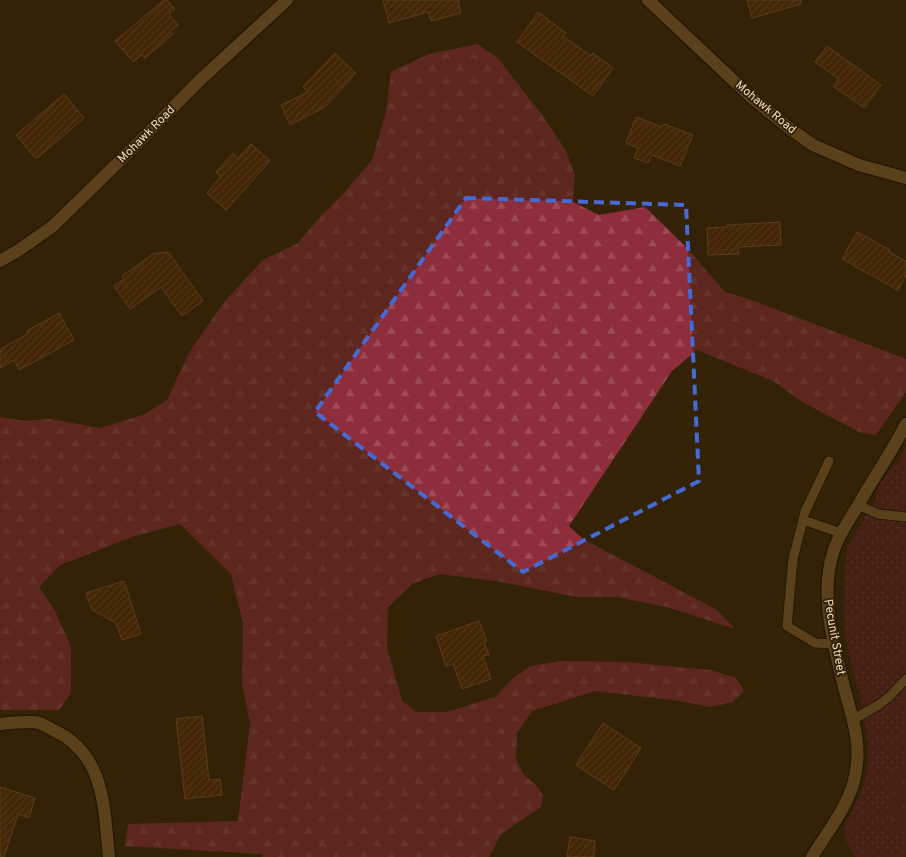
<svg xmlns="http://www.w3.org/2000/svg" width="906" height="857" font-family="Overpass,sans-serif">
	<defs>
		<pattern id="grass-dots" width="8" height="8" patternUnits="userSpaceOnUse" patternTransform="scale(1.25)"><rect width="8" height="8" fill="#5d1d26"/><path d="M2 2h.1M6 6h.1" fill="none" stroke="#743d44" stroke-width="1.8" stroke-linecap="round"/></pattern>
		<pattern id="forest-firs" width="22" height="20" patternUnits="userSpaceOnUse" patternTransform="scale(1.25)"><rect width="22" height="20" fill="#8e2d3c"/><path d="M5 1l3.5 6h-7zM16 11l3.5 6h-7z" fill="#9e4b56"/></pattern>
		<pattern id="park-tufts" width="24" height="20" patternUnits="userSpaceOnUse" patternTransform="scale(1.25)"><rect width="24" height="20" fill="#5d1d26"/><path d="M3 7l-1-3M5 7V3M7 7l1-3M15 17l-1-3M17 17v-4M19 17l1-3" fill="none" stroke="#743d44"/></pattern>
		<pattern id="building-hatch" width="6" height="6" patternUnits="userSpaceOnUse" patternTransform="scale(1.25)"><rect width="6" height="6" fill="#572c07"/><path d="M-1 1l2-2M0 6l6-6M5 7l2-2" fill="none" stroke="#6f4a29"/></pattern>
	</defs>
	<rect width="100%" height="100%" fill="#342308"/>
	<path fill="url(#grass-dots)" d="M906,447V857H855L846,841L844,828L863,788L867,771L869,749L861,699L852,667L844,628V579L847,550L851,541L876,499C875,488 886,476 892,467L894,464H897Z"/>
	<path fill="url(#forest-firs)" d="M477,44L497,57L542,115L565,149L575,175L573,202L599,215L645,207L684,245L725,292L754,301L906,359V392L876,435L859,432L804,403L773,381L697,350L672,371L569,526L583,539L717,610L735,629L667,607L616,597H577L496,581L439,574L412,584L388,607L387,648L402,701L416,712H447L495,697L513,678L531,666L560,661L626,662L710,670L736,678L744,691L733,702L710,707L681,701L595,691L532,711L517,733L516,759L524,775L537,786L543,796L541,807L501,834L489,857H262V854L125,846L128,824L238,821L250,724L242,683L243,623L231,574L180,524L135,536L60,565L39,587L55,611L71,647V693L59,710H0V417L24,421L50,419L100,428L143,415L167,400L190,351L225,301L263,260L298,243L320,217L343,194L372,160L386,112L391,72L429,54Z"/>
	<path fill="url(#park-tufts)" d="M890,768L906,769V828L896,830L890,825Z"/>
	<path fill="url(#building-hatch)" stroke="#895a38" d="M164,0H167L175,9L169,14L178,25L170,31L173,34L145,58L142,55L133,62L115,41Z
		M383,0H458L461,13L431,21L428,12L389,23Z
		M747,0H801V4L752,18Z
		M538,12L566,33L563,36L591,56L593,53L613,68L593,96L517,42Z
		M827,46L881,85L864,108L833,86L839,79L815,62Z
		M335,53L356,73L325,107L290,125L281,105L308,92L303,87Z
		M64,94L84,118L36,159L16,135Z
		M636,117L662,127L664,124L693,135L680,166L652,155L648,163L634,158L638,148L626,143Z
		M251,144L270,161L226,210L207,193L221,176L216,172L233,153L238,158Z
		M780,222L781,245L738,247L739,254L708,255L707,228L727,227V225Z
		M857,232L890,250L889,252L906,261V275L898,290L842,259Z
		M166,252L169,253L203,301L182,316L161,287L130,309L114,286L124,279L122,276L153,254Z
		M59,313L74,340L19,370L14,360L0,368V349L28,334L27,331Z
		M124,581L141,634L122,640L116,623L92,610L86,593Z
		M479,621L487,641L484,642L489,655L483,656L491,679L462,689L453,664L446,666L436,636Z
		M202,716L209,780L220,779L222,795L185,799L176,719Z
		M603,723L641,748L614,790L576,765Z
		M0,787L35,798L29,818L18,814L4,857H0Z
		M570,837L595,841L594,857H567Z"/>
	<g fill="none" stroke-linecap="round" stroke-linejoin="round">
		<g stroke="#170d01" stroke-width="11">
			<path id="lane" d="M829,461L805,512L793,559L787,626L815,643L834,644
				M858,505L878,514L906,517
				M803,520L841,533
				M854,719L877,706L889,697L906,679"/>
		</g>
		<g stroke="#170d01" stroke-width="15">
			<path id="street" d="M648,0L751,97L789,128L813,145L859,165L906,178
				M0,261L19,250L53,226L135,146L199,81L287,0
				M0,724C9,723 31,721 39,723C44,724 49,728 53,730C105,753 104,808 109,857"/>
		</g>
		<g stroke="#170d01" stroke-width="15">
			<path id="secondary" d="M812,857C827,832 846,810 854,781C863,745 853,721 844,687C836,654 825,614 828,579C831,545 843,530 860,502C875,476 892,451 906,424"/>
		</g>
		<use href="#lane" stroke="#886735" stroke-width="9"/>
		<use href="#street" stroke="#886735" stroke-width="12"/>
		<use href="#secondary" stroke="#886735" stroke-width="12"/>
	</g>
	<path d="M0 0H906V857H0ZM466,198L686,205L699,481L523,572L315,412Z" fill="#342308" fill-opacity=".55" fill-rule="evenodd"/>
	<path fill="none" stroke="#466ad3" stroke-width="4" stroke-dasharray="10 6" stroke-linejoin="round" d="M466,198L686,205L699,481L523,572L315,412Z"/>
	<g text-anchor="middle" stroke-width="4" stroke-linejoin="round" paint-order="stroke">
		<g font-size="12" fill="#ecd9c0" stroke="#342308">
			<text transform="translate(766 107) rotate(40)" y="4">Mohawk Road</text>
			<text transform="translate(146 134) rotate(-45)" y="4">Mohawk Road</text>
			<text transform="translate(835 637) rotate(80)" y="4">Pecunit Street</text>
		</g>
	</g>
</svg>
